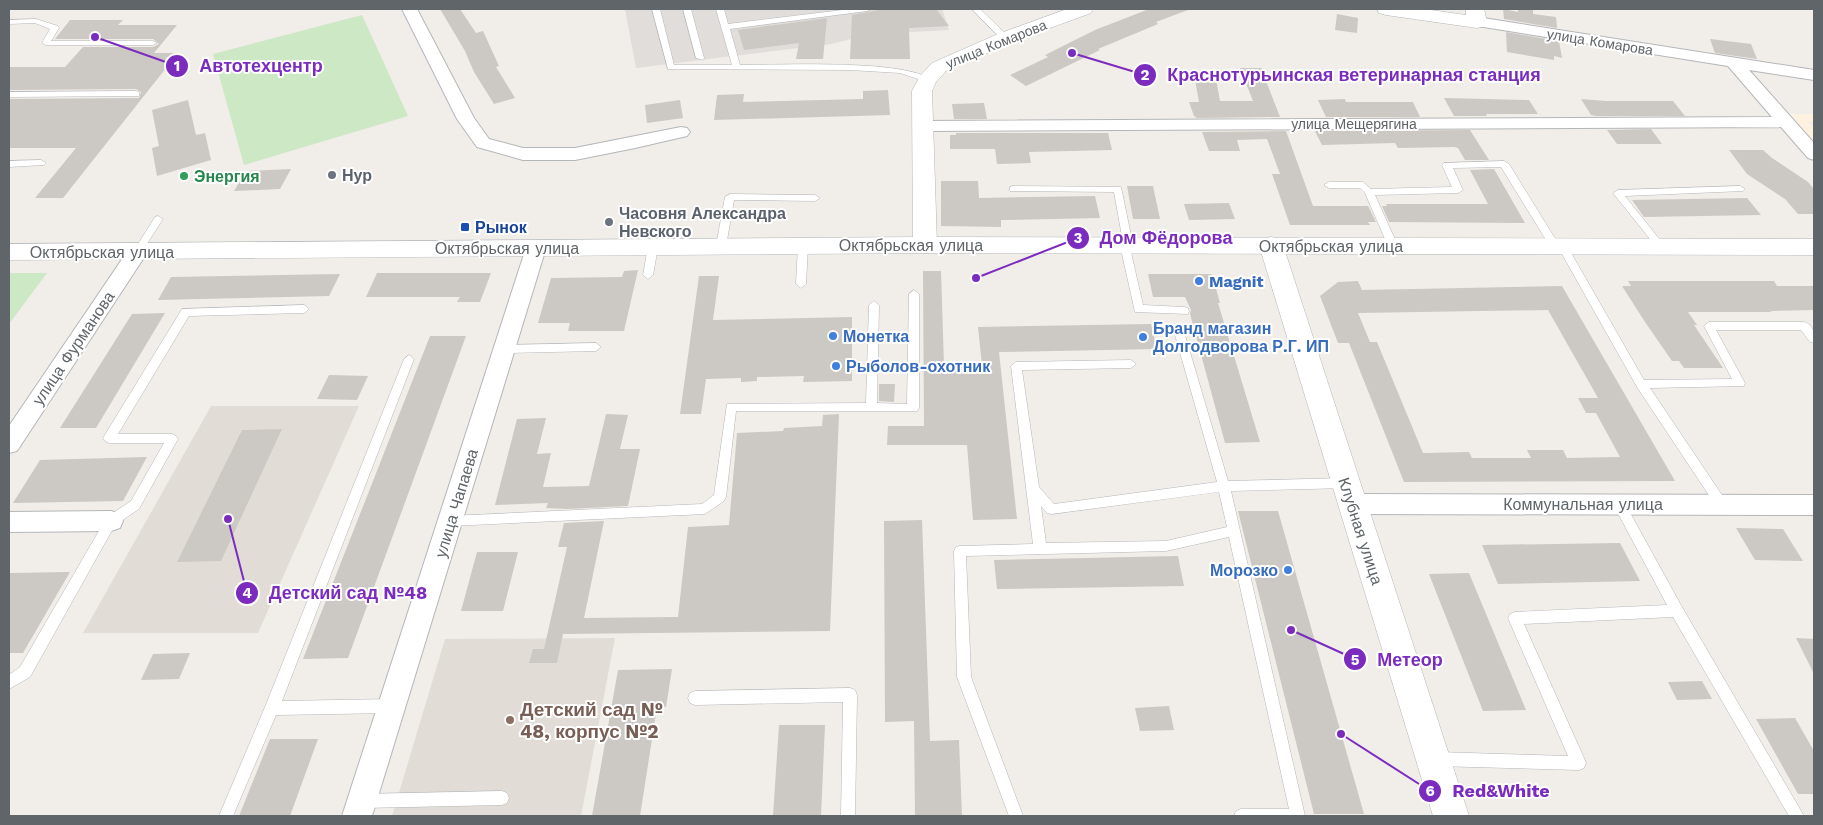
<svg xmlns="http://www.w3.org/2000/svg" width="1823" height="825" font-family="'Work Sans',sans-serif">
	<rect width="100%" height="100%" fill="#f1ede8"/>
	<path fill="#fef1e0" d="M1786,114H1814V121L1808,122L1814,128V145Z"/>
	<path fill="#e0ddda" d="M625,9H942L949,30L871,34L831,44L636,68Z"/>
	<path fill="#e1ddd6" d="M211,406H359L258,633H83Z
		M615,638L581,816H392L445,639Z"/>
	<path fill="#cce8c5" d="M362,15L408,116L244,165L213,54Z
		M9,273H47L9,324Z"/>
	<path fill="#ccc8c4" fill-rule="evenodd" d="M440,9H460L476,33L483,31L499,66L496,67L515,98L494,104L474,72L465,51Z
		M883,9H936L949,26L909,28L910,59H850L852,15Z
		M1149,9L1188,10L1156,22L1158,24L1098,49L1100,50L1026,86L1010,75L1048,57L1045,55L1095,30Z
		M1503,9L1518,12V9H1533V14L1556,17L1557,28L1504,19Z
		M1337,14L1358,18L1357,33L1335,30Z
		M827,18L823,59H796L799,43L744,50L738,30Z
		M70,20H123L118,25H177L154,53H178L63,198H35L76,148H9V99L139,98L141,92L136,89L9,90V67H65L83,47H153L159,44L153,39H55Z
		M1506,32L1559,41L1562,58L1554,56V60L1507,52Z
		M1710,39L1751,44L1757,59L1715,53Z
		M1240,68H1261L1280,117L1197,118L1194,116L1189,102H1199L1194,74H1215L1220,101H1253Z
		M888,90L890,115L714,120L717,95L744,94L743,102L863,99V91Z
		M1444,98L1529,100L1538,114H1486L1487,116H1454Z
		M1345,99L1346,102H1413L1420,117H1326L1318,100Z
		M1581,99L1606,101H1673L1685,116H1597L1591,115Z
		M188,100L196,135L205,133L211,160L157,176L152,148L159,146L152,110Z
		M680,100L683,118L647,123L645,105Z
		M984,103L987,119H954L952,104Z
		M1651,129L1662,144H1617L1607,130Z
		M1470,130L1489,160H1465L1458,148L1454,147L1398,148L1395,143L1322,145L1315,131Z
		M1286,131L1313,206H1368L1376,222H1368L1370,225H1290L1272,174H1280L1267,139L1237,140L1240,151H1209L1202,132Z
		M956,133H1108L1112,150L1029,152L1031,163L997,164L995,149H950V135H956Z
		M1729,150H1763L1772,158L1808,182L1814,189V214H1798L1785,199L1747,174Z
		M291,169L280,189L234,191L246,171Z
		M1494,169L1525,223L1389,222L1382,206H1387L1386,204H1488L1470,170Z
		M941,181H978L979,198L1095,196L1100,218L1001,220V227L941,226Z
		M1127,186H1153L1160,219H1133Z
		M1747,198L1761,215L1644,217L1632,200Z
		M1229,203L1235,219L1189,220L1184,204Z
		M638,270L624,331H568L570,323H538L551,278L622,277L624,271Z
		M923,271H941L944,366L982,365L978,327L1151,324L1157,349L999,352L1017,519L973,520L967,445H887L888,426H924Z
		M377,273H491L480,302H457L460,297H366Z
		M340,274L329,296L158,300L171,277Z
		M1148,274H1212L1220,303H1218L1260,442L1225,443L1190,314L1191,310L1185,297H1153Z
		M699,276H719L713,320L852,317V381L803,382L804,376L757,377V381L741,382V378L706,379L701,414H680Z
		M1358,281L1362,290L1562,286L1675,481L1404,482L1349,343H1338L1320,296L1338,282ZM1548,310L1598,398H1578L1586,413H1596L1620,457L1567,458L1563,450H1527L1531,458H1472L1469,452L1423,453L1377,342H1370L1358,313Z
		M1628,281H1774L1777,286H1814V310L1770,311L1772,312H1688L1697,325H1694L1723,368H1684L1679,361H1672L1645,322L1622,286H1631Z
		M165,313L96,428H60L132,314Z
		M430,336H466L348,658L303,659Z
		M329,375L368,376L357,400L317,399Z
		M879,384H895L894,402L879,401Z
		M606,414L628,415L620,449H640L628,506L567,509L546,508L548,503L495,505L517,419L546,418L537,454L551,453L543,487L589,486Z
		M839,414L830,631L563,634L557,663H529L533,649H544L567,547H558L564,523L604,521L584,618L678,617L688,527L729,525L737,433L783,431L784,428L822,426L823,415Z
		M282,429L221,561L177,562L242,430Z
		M147,457L123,501L13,503L40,460Z
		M1238,511H1278L1364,814H1314Z
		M922,520L930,741L959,740L962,816H915L914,721L885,722L884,521Z
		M1736,528L1783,529L1803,561L1755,560Z
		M1620,543L1640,581L1498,584L1482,545Z
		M477,552H518L503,611H461Z
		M1178,556L1184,586L997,589L994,560Z
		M70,572L23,653H9V573Z
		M1469,573L1526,710L1483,711L1429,574Z
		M1796,638L1814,639V674Z
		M190,653L179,679L141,680L153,654Z
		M672,669L666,707H657L640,816H592L618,670Z
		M1702,681L1712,699L1677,700L1668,682Z
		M1169,706L1174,730L1140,731L1135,708Z
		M1795,718L1814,751V794H1798L1756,719Z
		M779,725H825L821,816H773Z
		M270,739H318L290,816H239Z"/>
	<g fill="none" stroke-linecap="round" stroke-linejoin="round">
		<g stroke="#b3b7ba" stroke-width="1">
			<path id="service" d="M652,9H660L674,65H732L716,9H724L728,24L851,9H871L867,11L730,29L740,65C778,65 906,59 931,80L927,82L900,73L850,70L668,69Z
				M683,9H691L704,58L703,60L696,58Z
				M972,9H980L1008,36V40H1002Z
				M36,19L58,26L59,28L51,41H153L157,43L153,45H46L42,43L50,29L35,23L9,24V20Z
				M136,91L139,92V96L9,97V92Z
				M41,160L46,163L44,165L9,167V161Z
				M1504,161L1509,164L1559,245L1563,243L1566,244L1644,380L1732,379L1704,326L1709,322H1804C1814,325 1815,334 1814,343L1810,342L1801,330H1716L1745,383L1744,386L1650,388L1726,501L1728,505L1726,509L1722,510L1718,509L1637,387L1558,247L1554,249L1551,248L1501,167L1453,168L1463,190L1458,193L1375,195L1398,246L1393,249L1388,246L1365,193L1360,188H1329L1324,185L1329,182H1363L1371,189L1452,187L1442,165L1444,163Z
				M1013,186L1121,187L1133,245L1130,248L1143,305L1184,307L1188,308L1189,311L1188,314L1135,312L1120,245L1123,242L1114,192L1010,191V187Z
				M1740,186L1745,189L1743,191L1625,196L1664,245L1666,247L1661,250L1658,249L1613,193L1618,190Z
				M730,194L815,195L820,198L815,201L734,200L726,246L721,249L716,246L725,197Z
				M158,216L163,219L141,253H135L133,251L135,249L155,217Z
				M803,243L808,246L806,284L801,288L796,284L798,246Z
				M653,244L658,247L653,275L648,279L643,275L648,247Z
				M914,290L919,294V408L917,411H736L726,497L724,501L705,514L450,526L446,525L444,521L446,517L450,516L702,504L714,495L727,404L866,403L869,305L874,301L879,305L877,403L907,404L909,294Z
				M304,305L309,309L304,313L189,316L118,434H172L176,436L178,439L139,509L115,525L30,677L9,689V675L20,667L107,517L131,501L164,443H109L105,441L103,438L182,309Z
				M1180,331L1185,335L1228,481L1346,478L1350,480L1352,483L1350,486L1346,488L1231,491L1305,816H1234L1236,811L1241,809H1289L1229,537L1166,551L966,556L971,677L1023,816H1009L957,677L954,551L956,547L960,546L1033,544L1011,366L1016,362L1131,360L1136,364L1131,368L1022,370L1039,487L1054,504L1217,482L1175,335ZM1219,492L1227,527L1166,541L1046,543L1041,506L1047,513L1051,514Z
				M596,343L601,347L596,351L505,353L500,349L505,345Z
				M409,355L414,359L282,701L392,699L397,701L399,706L397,711L392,713L276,715L233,816H219L265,707L404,359Z
				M1619,499L1623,500L1682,607L1804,816H1789L1673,617L1524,624L1584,758L1586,763L1584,768L1579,770L1436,766L1431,764L1429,759L1431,754L1436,752L1568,756L1508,618L1510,614L1515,612L1667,605L1613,504L1615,500Z
				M850,688L855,690L857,695L855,816H841L843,702L695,705L690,703L688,698L690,693L695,691Z
				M502,791L507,793L509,798L507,803L502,805L362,808L357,806L355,801L357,796L362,794Z"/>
		</g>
		<g stroke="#b3b7ba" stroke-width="2">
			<path id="minor" d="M402,9H417L474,118L489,139L523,148H575L681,127L687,128L690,132L687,136L635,148L575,160H523L477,147L457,119Z
				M1477,17L1814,70V80L1749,70L1814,143V160L1808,158L1781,127L923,131L917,130L914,126L917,122L923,121L1772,117L1728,66L1471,25L1469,22L1471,19Z
				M536,241L543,243L546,248L372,816H342L526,248L529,243Z
				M138,244L145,246L148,251L145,256L17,451L9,453V426L131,246Z
				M1352,494L1814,495V515L1352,514L1343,511L1340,504L1343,497Z
				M111,511L120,514L123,521L120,528L111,531L9,532V512Z"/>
		</g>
		<g stroke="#b3b7ba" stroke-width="1">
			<path id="tertiary" d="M1067,9H1093L1091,13L1012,42L946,71L936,82L932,91L937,245L933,251L925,253L917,251L913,245L912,91L920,76L932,63L998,34Z
				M1377,9H1424L1466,15V9H1484L1487,22L1484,26L1477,28L1386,15L1379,13Z
				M1271,237L1279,239L1283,245L1469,816H1433L1259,245L1263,239Z"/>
		</g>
		<g stroke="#b4b9bc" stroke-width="1">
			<path id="secondary" d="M925,237L1814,239V255L925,253L9,260V244Z"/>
		</g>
		<use href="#service" fill="#fff" fill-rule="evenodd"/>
		<use href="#minor" fill="#fff" fill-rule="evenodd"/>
		<use href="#tertiary" fill="#fff" fill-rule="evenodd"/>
		<use href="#secondary" fill="#fff" fill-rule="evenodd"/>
	</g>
	<g fill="#6b7280" stroke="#fff" stroke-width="2">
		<circle cx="332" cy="175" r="5"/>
		<circle cx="609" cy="222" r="5"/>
	</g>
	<circle fill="#2e9e5b" stroke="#fff" stroke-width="2" cx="184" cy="176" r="5"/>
	<rect fill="#1a4fb4" stroke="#fff" stroke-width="2" x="460" y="222" width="10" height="10" rx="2.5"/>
	<g fill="#3f7fe0" stroke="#fff" stroke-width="2">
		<circle cx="1199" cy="281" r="5"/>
		<circle cx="833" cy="336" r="5"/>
		<circle cx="1143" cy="337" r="5"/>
		<circle cx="836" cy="366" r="5"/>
		<circle cx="1288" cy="570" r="5"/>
	</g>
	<circle fill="#8d6e63" stroke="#fff" stroke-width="2" cx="510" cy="720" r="5"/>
	<g text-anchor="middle" stroke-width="4" stroke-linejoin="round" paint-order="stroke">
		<g font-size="14" fill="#5f6568" stroke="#fff">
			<text transform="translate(1600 42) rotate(9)" y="5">улица Комарова</text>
			<text transform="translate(996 44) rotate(-22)" y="5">улица Комарова</text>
			<text x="1354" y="129">улица Мещерягина</text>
		</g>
		<g font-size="16" font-weight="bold" fill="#5b616d" stroke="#fff" text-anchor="start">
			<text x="342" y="181">Нур</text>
			<text x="619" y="219">Часовня Александра<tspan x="619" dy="18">Невского</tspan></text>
		</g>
		<g font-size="16" font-weight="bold" fill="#27864d" stroke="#fff" text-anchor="start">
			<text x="194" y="182">Энергия</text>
		</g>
		<g font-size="16" font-weight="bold" fill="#164399" stroke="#fff" text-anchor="start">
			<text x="475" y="233">Рынок</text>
		</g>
		<g font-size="16" fill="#5f6568" stroke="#fff">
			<text x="911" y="251">Октябрьская улица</text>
			<text x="1331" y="252">Октябрьская улица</text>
			<text x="507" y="254">Октябрьская улица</text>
			<text x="102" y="258">Октябрьская улица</text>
			<text transform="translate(73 348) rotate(-56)" y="6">улица Фурманова</text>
			<text transform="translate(456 503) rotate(-73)" y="6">улица Чапаева</text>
			<text x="1583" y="510">Коммунальная улица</text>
			<text transform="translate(1361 531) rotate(72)" y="6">Клубная улица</text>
		</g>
		<g font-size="16" font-weight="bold" fill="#366cbe" stroke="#fff" text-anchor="start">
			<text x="1209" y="287">Magnit</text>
			<text x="1153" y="334">Бранд магазин<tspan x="1153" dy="18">Долгодворова Р.Г. ИП</tspan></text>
			<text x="843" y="342">Монетка</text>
			<text x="846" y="372">Рыболов-охотник</text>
			<text x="1278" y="576" text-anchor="end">Морозко</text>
		</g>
		<g font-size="19" font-weight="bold" fill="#785e54" stroke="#fff" text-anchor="start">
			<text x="520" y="716">Детский сад №<tspan x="520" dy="22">48, корпус №2</tspan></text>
		</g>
	</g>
	<path fill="none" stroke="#7b2cbf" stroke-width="2" d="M95 37L177 66M1072 53L1145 75M976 278L1078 238M228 519L247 593M1291 630L1355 659M1341 734L1430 791"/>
	<g fill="#7b2cbf" stroke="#fff" stroke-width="2">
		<circle cx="95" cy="37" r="5"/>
		<circle cx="1072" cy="53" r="5"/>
		<circle cx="976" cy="278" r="5"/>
		<circle cx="228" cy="519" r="5"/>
		<circle cx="1291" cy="630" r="5"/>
		<circle cx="1341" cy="734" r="5"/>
		<circle cx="177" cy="66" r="12"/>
		<circle cx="1145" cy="75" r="12"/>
		<circle cx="1078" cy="238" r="12"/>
		<circle cx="247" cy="593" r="12"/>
		<circle cx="1355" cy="659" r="12"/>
		<circle cx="1430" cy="791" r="12"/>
	</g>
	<g font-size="15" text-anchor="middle" font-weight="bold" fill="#fff">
		<text x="177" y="71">1</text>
		<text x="1145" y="80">2</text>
		<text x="1078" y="243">3</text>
		<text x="247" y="598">4</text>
		<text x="1355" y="665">5</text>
		<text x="1430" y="796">6</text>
	</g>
	<g font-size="18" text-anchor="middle" font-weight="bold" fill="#7b2cbf" stroke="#fff" stroke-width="4" stroke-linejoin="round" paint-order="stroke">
		<text x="261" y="72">Автотехцентр</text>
		<text x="1354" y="81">Краснотурьинская ветеринарная станция</text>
		<text x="1166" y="244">Дом Фёдорова</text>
		<text x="348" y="599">Детский сад №48</text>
		<text x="1410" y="666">Метеор</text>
		<text x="1501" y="797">Red&amp;White</text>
	</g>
	<rect width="1823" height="825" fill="none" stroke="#5f6568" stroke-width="20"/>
</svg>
